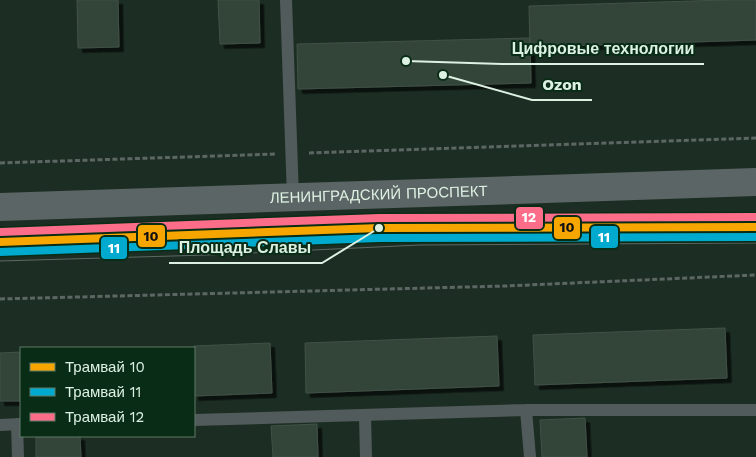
<svg xmlns="http://www.w3.org/2000/svg" width="756" height="457" font-family="'Work Sans',sans-serif">
	<defs>
		<filter id="shadow"><feDropShadow dx="4.5" dy="4.5" stdDeviation="0" flood-color="#0009"/></filter>
	</defs>
	<rect width="100%" height="100%" fill="#1c2e23"/>
	<path fill="#314438" stroke="#425148" filter="url(#shadow)" d="M77,0H118L119,47L78,48Z
		M218,0H259L260,43L220,44Z
		M726,0H756V40L530,47L529,6Z
		M530,38L531,83L298,89L297,44Z
		M725,328L727,378L535,385L533,335Z
		M497,336L499,386L306,393L305,343Z
		M270,343L272,393L194,396V346Z
		M21,352V401H0V353Z
		M585,418L587,457H542L540,420Z
		M317,424L318,457H273L271,426Z
		M36,436H80L81,457H36Z"/>
	<g fill="none" stroke-linecap="round" stroke-linejoin="round">
		<path stroke="#5c6663" stroke-width="3" stroke-dasharray="5 2.5" stroke-linecap="butt" d="M309,153L756,138
			M0,163L276,154
			M0,299L505,286L756,275"/>
		<path stroke="#525b5b" stroke-width="12" d="M286,0L293,197
			M526,410L530,457
			M365,415L366,457
			M194,420L526,410H756
			M17,424L18,457
			M0,425L21,424"/>
		<path stroke="#5b6565" stroke-width="28" id="s1" d="M0,207L756,182"/>
		<path stroke="#5d6964" stroke-width="1" d="M0,261L207,255L420,245L756,243"/>
		<g stroke="#092c17" stroke-width="11">
			<path id="tram-1" d="M0,242L379,228L756,227"/>
		</g>
		<g stroke="#092c17" stroke-width="11">
			<path id="tram-2" d="M0,252L379,238L756,237"/>
		</g>
		<g stroke="#092c17" stroke-width="11">
			<path id="tram-3" d="M0,232L379,218L756,217"/>
		</g>
		<use href="#tram-1" stroke="#f7a600" stroke-width="8"/>
		<use href="#tram-2" stroke="#00a9ce" stroke-width="8"/>
		<use href="#tram-3" stroke="#fb6d88" stroke-width="8"/>
	</g>
	<g text-anchor="middle" stroke-width="4" stroke-linejoin="round" paint-order="stroke">
		<g font-size="15" fill="#ddf1e2" stroke="#092c17">
			<text dy="5" stroke="none"><textPath href="#s1" startOffset="379">ЛЕНИНГРАДСКИЙ ПРОСПЕКТ</textPath></text>
		</g>
	</g>
	<path fill="none" stroke="#ddf1e2" stroke-width="2" d="M406 61L502 64H704M443 75L532 100H592M379 228L322 263H169"/>
	<g fill="#ddf1e2" stroke="#092c17" stroke-width="2">
		<circle cx="406" cy="61" r="5"/>
		<circle cx="443" cy="75" r="5"/>
		<circle cx="379" cy="228" r="5"/>
	</g>
	<g font-size="16" text-anchor="middle" font-weight="bold" fill="#ddf1e2" stroke="#092c17" stroke-width="4" stroke-linejoin="round" paint-order="stroke">
		<text x="603" y="54">Цифровые технологии</text>
		<text x="562" y="90">Ozon</text>
		<text x="245" y="253">Площадь Славы</text>
	</g>
	<g stroke="#092c17" stroke-width="2">
		<rect x="515" y="206" width="29" height="24" rx="5" fill="#fb6d88"/>
		<rect x="553" y="216" width="28" height="24" rx="5" fill="#f7a600"/>
		<rect x="137" y="224" width="29" height="24" rx="5" fill="#f7a600"/>
		<rect x="590" y="225" width="29" height="24" rx="5" fill="#00a9ce"/>
		<rect x="100" y="236" width="28" height="24" rx="5" fill="#00a9ce"/>
	</g>
	<g font-size="14" text-anchor="middle" font-weight="bold" fill="#fff">
		<text x="529" y="222">12</text>
		<text x="604" y="242">11</text>
		<text x="114" y="253">11</text>
	</g>
	<g font-size="14" text-anchor="middle" font-weight="bold" fill="#111">
		<text x="567" y="232">10</text>
		<text x="151" y="241">10</text>
	</g>
	<rect x="20" y="347" width="175" height="90" fill="#092c17" stroke="#5e7b68"/>
	<rect x="30" y="363" width="25" height="8" fill="#f7a600" stroke="#5e7b68"/>
	<text x="65" y="372" font-size="15" fill="#ddf1e2">Трамвай 10</text>
	<rect x="30" y="388" width="25" height="8" fill="#00a9ce" stroke="#5e7b68"/>
	<text x="65" y="397" font-size="15" fill="#ddf1e2">Трамвай 11</text>
	<rect x="30" y="413" width="25" height="8" fill="#fb6d88" stroke="#5e7b68"/>
	<text x="65" y="422" font-size="15" fill="#ddf1e2">Трамвай 12</text>
</svg>
